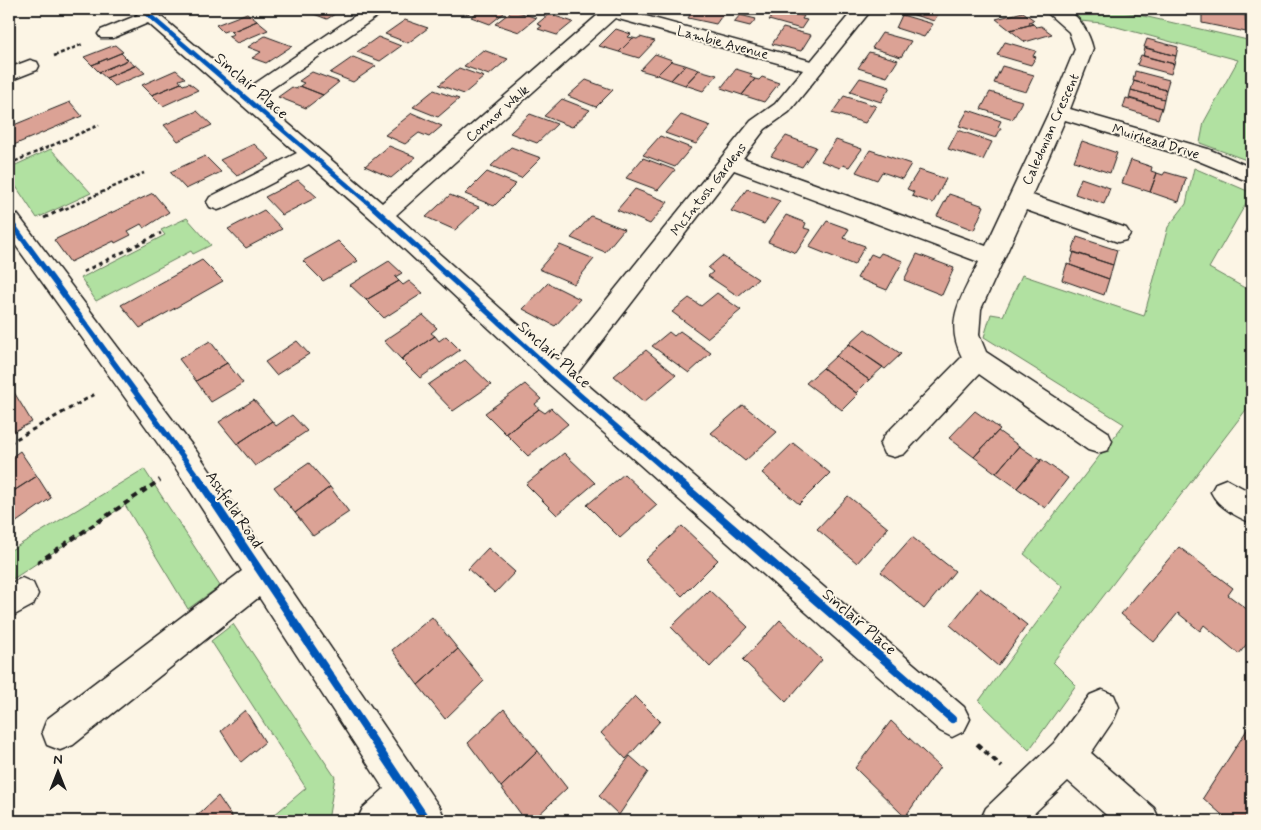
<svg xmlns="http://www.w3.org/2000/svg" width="1261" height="830" font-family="Mynerve,sans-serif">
	<rect width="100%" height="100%" fill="#fcf5e5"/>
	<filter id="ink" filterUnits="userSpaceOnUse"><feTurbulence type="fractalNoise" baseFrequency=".02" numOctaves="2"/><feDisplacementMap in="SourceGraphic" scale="10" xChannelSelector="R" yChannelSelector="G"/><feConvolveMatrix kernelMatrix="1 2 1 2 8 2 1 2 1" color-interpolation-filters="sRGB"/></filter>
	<g filter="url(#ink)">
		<path fill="#b1e1a1" stroke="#667e5e" d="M1062,9H1113L1252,41V154L1249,161L1200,143L1204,122L1238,60L1102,23L1080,21Z
			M51,149L91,193L37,218L9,176V168Z
			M1194,168L1252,193L1209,268L1252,292V402L1053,662L1076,685L1029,750L979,701L1063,587L1024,554L1124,424L984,337L991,314L1003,316L1022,275L1144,316L1168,227L1186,204Z
			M187,218L211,245L193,254L191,251L96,301L81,278L165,235L161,230Z
			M144,469L220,586L188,609L125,505L13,579L11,550Z
			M233,624L335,777L328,821H267L306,788L211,641Z"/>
		<path fill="#dba295" stroke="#1c1c1c" d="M310,9H343L327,19L306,11Z
			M451,9H475L468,14Z
			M482,9H509L490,24L471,17Z
			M694,9H719L726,10L716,24L688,18Z
			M777,9L804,16L802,19L807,20L801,29L769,20Z
			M907,9H941L934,21L904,12Z
			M1202,9L1245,15L1246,32L1202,23Z
			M513,10L536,18L519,32L495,24Z
			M1023,12L1034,20L1029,22L1033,24L1010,30L996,19Z
			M247,13L257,21L231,32L229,30L223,32L216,25Z
			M549,14L573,22L557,35L538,29L542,26L537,24Z
			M740,15L756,19L750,26L734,22Z
			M902,15L933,24L924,37L896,28Z
			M405,20L428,28L408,43L385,34Z
			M257,21L268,30L237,43L228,36L234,34L231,32Z
			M1033,24L1036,27L1041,26L1052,34L1025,42L1010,30Z
			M783,28L811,35L801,51L772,44Z
			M616,29L631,34L628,37L633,38L619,52L599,46Z
			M882,33L911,41L901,57L872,48Z
			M265,36L292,46L266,63L252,58L261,52L248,47Z
			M378,37L401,46L380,61L357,52Z
			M640,37L655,41L639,58L619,52L633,38L637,39Z
			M1147,39L1178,47L1176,56L1144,47Z
			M1005,42L1036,51L1033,56L1036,57L1031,65L997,55Z
			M115,45L123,52L92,65L84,57Z
			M1145,48L1176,56L1174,64L1143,56Z
			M483,50L508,59L489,75L464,66Z
			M869,52L898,60L887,77L858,68Z
			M121,53L128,60L99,72L92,65Z
			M655,54L672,60L657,75L640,70Z
			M1141,55L1174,64L1171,74L1137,65Z
			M353,57L376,66L353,82L330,73Z
			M128,60L135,66L106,78L99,72Z
			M671,61L685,65L671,80L657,75Z
			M136,65L145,73L114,86L106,78Z
			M685,65L699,70L685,85L671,80Z
			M1002,66L1034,75L1026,92L994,83Z
			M459,68L484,77L464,94L439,85Z
			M736,69L752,74L750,77L755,79L742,95L721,88Z
			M176,70L185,78L179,80L181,83L152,95L142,85Z
			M699,70L717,75L703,91L685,85Z
			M1135,71L1169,80L1166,90L1133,81Z
			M312,72L339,82L323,95L300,86L304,83L299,81Z
			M762,77L779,83L764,102L742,95L755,79L759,80Z
			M860,78L890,87L881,102L850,92Z
			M586,80L613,90L596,107L568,96Z
			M1134,81L1166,90L1164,99L1131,90Z
			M181,83L183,85L189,83L198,90L163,106L152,95Z
			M300,86L323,95L306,108L278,97L292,87L296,89Z
			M434,90L459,99L438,117L413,107Z
			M1131,90L1164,99L1162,108L1129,98Z
			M990,92L1022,101L1013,119L981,109Z
			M844,96L876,106L865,123L832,113Z
			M1126,98L1162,108L1158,119L1123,108Z
			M562,99L590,110L572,127L544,116Z
			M70,102L82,116L9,147V127Z
			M968,110L1001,121L998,127L1001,128L996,138L959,126Z
			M197,111L212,125L178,141L164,125Z
			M412,113L442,126L429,137L419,133L405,144L385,135Z
			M530,114L557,124L537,143L510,133Z
			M681,115L711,126L696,144L665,133Z
			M958,130L992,142L983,160L948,149Z
			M660,136L691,148L675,167L643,155Z
			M786,136L816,147L802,167L771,156Z
			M836,140L862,149L849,167L843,165L840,168L821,161Z
			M1082,141L1117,153L1110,173L1074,161Z
			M254,144L270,159L237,176L220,160Z
			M389,146L416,157L391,178L365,166Z
			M511,147L541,158L521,178L491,166Z
			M870,150L911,164L902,179L882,172L877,180L856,172Z
			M205,156L221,172L186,189L170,172Z
			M643,158L675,170L658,190L626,178Z
			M1131,160L1152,167L1151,171L1157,173L1150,192L1122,183Z
			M919,170L946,179L933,203L912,196L914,192L907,189Z
			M487,172L516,184L494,206L465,194Z
			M1165,172L1186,178L1179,202L1150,192L1157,173L1163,175Z
			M1081,178L1110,188L1104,204L1075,194Z
			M298,180L317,197L282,215L265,197Z
			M635,189L668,202L650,224L617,210Z
			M747,189L780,201L764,224L731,211Z
			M153,193L169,212L144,228L141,224L128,231L131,235L115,243L114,241L70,262L54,240Z
			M949,194L984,206L974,230L937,216Z
			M450,195L479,207L455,230L426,217Z
			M264,210L282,229L246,248L228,229Z
			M786,215L806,223L804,228L811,230L796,253L768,242Z
			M591,216L624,229L605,252L571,238Z
			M1252,216V235L1245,232Z
			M827,221L849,229L843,238L865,246L854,265L809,247Z
			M1077,237L1117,250L1113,265L1072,252Z
			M338,241L358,261L323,281L303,261Z
			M560,245L594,259L574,284L539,269Z
			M1074,252L1113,265L1109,279L1070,265Z
			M881,253L903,261L887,290L857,278L871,254L878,257Z
			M917,254L954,268L942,295L904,280Z
			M722,256L758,279L738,296L708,276L713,272L708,268Z
			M202,260L223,281L140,328L121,305Z
			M389,261L402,273L395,277L399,281L366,300L350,285Z
			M1067,264L1109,279L1104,295L1062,280Z
			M399,281L403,285L409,281L423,293L384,318L366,300Z
			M548,283L580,299L555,326L523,309Z
			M717,293L741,310L707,338L672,312L689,298L701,306Z
			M423,315L437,328L431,333L435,336L401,359L384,341Z
			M865,329L901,354L885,369L849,344Z
			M680,331L711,353L689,373L652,346L669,332L674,336Z
			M435,336L439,341L446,336L460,350L420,378L401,359Z
			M210,341L227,363L196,381L179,359Z
			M297,341L309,354L276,375L265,362Z
			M849,344L883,367L869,380L836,356Z
			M646,350L676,375L644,402L614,376Z
			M836,356L869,380L856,393L823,368Z
			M465,360L491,385L453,411L428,385Z
			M227,363L243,383L211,402L196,381Z
			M823,368L858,394L842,410L806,383Z
			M9,384L32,422L9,434Z
			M525,384L541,399L535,404L539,409L506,434L485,413Z
			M254,400L272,421L237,444L219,422Z
			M743,405L777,432L745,461L711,433Z
			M551,408L568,424L528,456L506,434L539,409L545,413Z
			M975,411L1000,429L974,457L949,438Z
			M292,415L307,431L255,466L237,444L272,421L276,426Z
			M998,431L1019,446L996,473L974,457Z
			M793,443L830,473L799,504L762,473Z
			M1019,446L1041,461L1017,488L996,473Z
			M20,451L37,476L9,494V459Z
			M564,453L595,483L557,515L526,484Z
			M1041,459L1068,478L1045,508L1017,488Z
			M309,463L330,487L295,513L274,487Z
			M624,474L657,505L620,538L587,505Z
			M37,476L51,498L15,523L9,515V494Z
			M330,487L349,512L313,536L295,513Z
			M848,496L888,528L857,563L817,529Z
			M682,526L718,560L682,596L645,560Z
			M912,537L955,571L924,609L881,572Z
			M1179,547L1233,588L1228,595L1252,613V637L1239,654L1204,625L1200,631L1178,613L1154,642L1121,614Z
			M488,548L515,572L495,593L468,569Z
			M980,588L1027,625L998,666L950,625Z
			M709,590L748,627L710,667L671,627Z
			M432,617L458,649L418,685L392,650Z
			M780,620L822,660L786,702L743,660Z
			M458,649L484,681L445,719L418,685Z
			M635,696L660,721L626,759L601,733Z
			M504,709L538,751L501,787L468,743Z
			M245,710L265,742L241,762L221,731Z
			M891,721L940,767L905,817L855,768Z
			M1252,722V821H1229L1203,798Z
			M538,751L567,788L532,821H526L501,787Z
			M630,756L648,772L619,815L599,796Z
			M218,796L235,821H191Z"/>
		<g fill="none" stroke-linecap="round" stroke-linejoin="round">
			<g stroke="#1c1c1c" stroke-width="3">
				<path id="minor" d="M133,9H152L247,89L365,9H385L382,13L258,98L382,203L599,14L592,9H620L811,61L854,9H872L789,112L765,129L743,158L986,246L1049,112L1075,49L1069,32L1043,9C1049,9 1058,7 1063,9C1079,13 1090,35 1093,49L1070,109L1208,149L1252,168V183L1194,159L1065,120L1032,195L1126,228L1130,234L1126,240L1118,242L1026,210L981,309L979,335L986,352L1108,432L1112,441L1108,450L1098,453L1088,450L979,374L904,454L894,457L884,454L880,445L884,436L962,357C943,320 963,295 979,262L734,170L576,375L964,707L970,719L964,731L952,737L940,731L550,385L374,221L309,164L226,207L218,210L210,207L207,202L210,197L297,153L148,23L113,38H101L98,34L101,30L138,15ZM615,18L803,70L775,104L751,121L558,360L396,215Z
					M30,60L37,62L39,66L37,70L9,81V68Z
					M9,212L17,214L197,452L440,808L446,821H357L363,808L384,789L259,597L73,745L60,750L47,745L42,732L47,719L242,571L177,470L9,236Z
					M1226,479L1252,493V523C1237,517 1218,507 1211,492L1216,483Z
					M22,578L33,583L38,594L33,605L9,618V584Z
					M1102,690L1114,695L1119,707L1114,719L1091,753L1154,808L1160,821H1113L1068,781L1026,821H980L986,808L1054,743L1090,695Z"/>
			</g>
			<path stroke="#1c1c1c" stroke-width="2.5" stroke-dasharray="4 2.5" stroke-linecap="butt" d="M54,56L83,44
				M9,164L99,125
				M65,209L144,173"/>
			<path stroke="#1c1c1c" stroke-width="3" stroke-dasharray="4.5 4" stroke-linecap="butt" d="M44,218L67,207
				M83,272L161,233
				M9,443L97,393"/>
			<path stroke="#1c1c1c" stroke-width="4" stroke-dasharray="6 4.5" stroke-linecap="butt" d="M37,563L160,480
				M977,744L1002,767"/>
			<use href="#minor" fill="#fcf5e5" fill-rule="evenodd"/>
			<g stroke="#fcf5e5" stroke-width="7">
				<path id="cycleway-far2" d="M142,9L375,209"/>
			</g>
			<g stroke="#fcf5e5" stroke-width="9">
				<path id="cycleway-far1" d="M373,207L559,377L676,479
					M9,220L199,479"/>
			</g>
			<g stroke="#fcf5e5" stroke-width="11">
				<path id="cycleway" d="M198,478L427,821
					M675,478L952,719"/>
			</g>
			<use href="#cycleway-far2" stroke="#0057b8" stroke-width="4.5"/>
			<use href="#cycleway-far1" stroke="#0057b8" stroke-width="5.5"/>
			<use href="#cycleway" stroke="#0057b8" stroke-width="8"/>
		</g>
	</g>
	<g text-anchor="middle" stroke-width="4" stroke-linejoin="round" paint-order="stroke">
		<g font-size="14" fill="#1c1c1c" stroke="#fcf5e5">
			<text transform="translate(723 42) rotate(15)" y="5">Lambie Avenue</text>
			<text transform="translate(497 113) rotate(-41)" y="5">Connor Walk</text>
			<text transform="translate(1050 129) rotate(-66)" y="5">Caledonian Crescent</text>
			<text transform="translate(1156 141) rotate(17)" y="5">Muirhead Drive</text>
			<text transform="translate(708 189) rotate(-52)" y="5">McIntosh Gardens</text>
		</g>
		<g font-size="16" fill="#1c1c1c" stroke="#fcf5e5">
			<text transform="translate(252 85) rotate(41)" y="6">Sinclair Place</text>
			<text transform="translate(555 354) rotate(42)" y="6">Sinclair Place</text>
			<text transform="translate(235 509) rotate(56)" y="6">Ashfield Road</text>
			<text transform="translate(860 621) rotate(41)" y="6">Sinclair Place</text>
		</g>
	</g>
	<rect width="1261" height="830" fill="none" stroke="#fcf5e5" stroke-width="30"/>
	<rect x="15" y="15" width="1231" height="800" fill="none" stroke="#1c1c1c" stroke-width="2" filter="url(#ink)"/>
	<g transform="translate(58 772)" stroke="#fcf5e5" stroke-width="4" paint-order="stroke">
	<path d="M0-4L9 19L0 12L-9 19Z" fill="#1c1c1c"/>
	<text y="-8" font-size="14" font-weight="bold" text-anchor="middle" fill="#1c1c1c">N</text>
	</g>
</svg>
